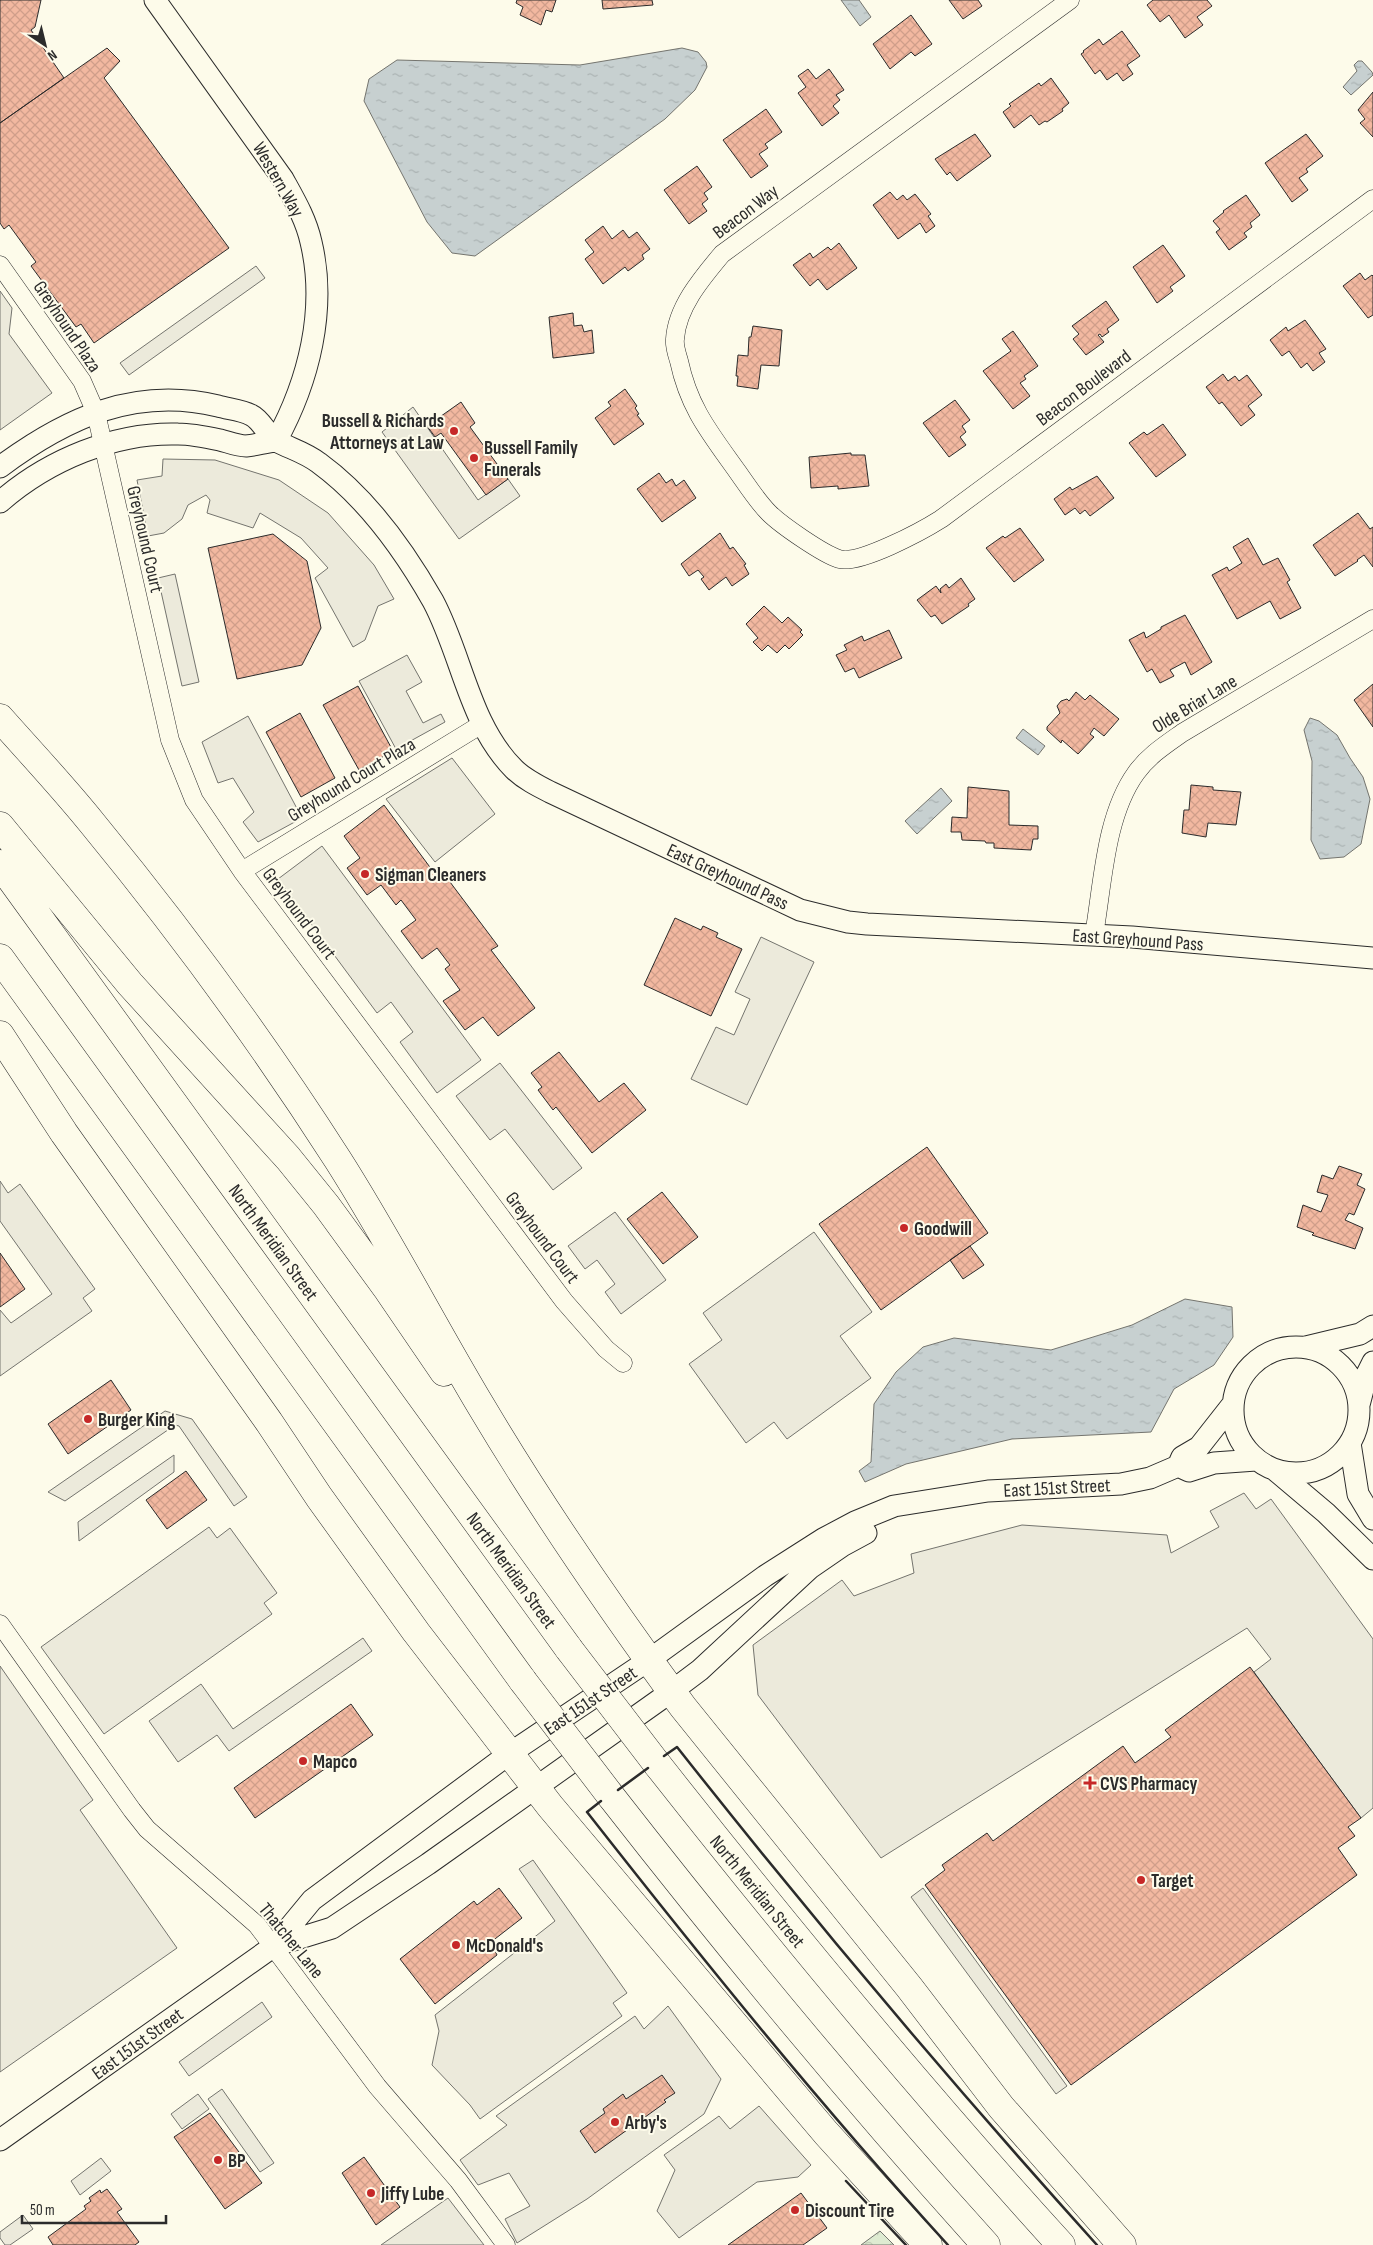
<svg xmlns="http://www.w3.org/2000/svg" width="1373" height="2245" font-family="'Sofia Sans Condensed',sans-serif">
	<defs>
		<pattern id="park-crowns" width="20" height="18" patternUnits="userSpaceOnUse" patternTransform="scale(1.25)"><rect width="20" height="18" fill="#deebd1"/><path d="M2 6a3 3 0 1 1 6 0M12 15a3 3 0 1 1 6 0" fill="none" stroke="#bfcab4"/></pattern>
		<pattern id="water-ripples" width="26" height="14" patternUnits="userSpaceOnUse" patternTransform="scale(1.25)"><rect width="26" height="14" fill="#c7d0d0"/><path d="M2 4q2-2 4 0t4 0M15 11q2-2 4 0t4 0" fill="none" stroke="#abb3b3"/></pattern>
		<pattern id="building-cross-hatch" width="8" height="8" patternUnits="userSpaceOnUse" patternTransform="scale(1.25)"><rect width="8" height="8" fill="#f2b8a0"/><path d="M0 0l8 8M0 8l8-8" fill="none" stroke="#d09e8a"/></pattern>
	</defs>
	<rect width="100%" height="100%" fill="#fdfbea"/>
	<path fill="url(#park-crowns)" stroke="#74746e" d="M880,2231L894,2245H861Z"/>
	<path fill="#eceadb" stroke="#74746e" d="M256,266L265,278L129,375L120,363Z
		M0,291L12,308L9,334L52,393L0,430Z
		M413,407L478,500L508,479L520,496L459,539L382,432Z
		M163,459L215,460L279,480L328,513L374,565L394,599L378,606L365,640L353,647L315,578L328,568L301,538L260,513L253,528L207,513L210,500L206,495L188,505L182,519L164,533L148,536L137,480L162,476Z
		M175,574L199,682L182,686L158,578Z
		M407,655L422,682L406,691L423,723L441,714L445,722L396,749L359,681Z
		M248,716L302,818L258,842L243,822L254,812L233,778L218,783L202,742Z
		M452,758L495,814L435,862L386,799Z
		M322,846L481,1060L437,1093L400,1042L413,1032L391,1002L377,1013L278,879Z
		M761,937L814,962L747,1105L691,1079L716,1027L734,1035L750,999L735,992Z
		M500,1063L582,1168L553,1190L505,1129L490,1140L456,1096Z
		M0,1181L8,1193L20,1184L95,1289L83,1298L92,1311L0,1376V1310L11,1323L52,1294L0,1221Z
		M615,1212L666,1280L621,1314L605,1292L615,1284L597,1260L585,1269L568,1246Z
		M814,1232L872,1312L840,1336L871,1378L787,1439L774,1422L746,1443L689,1364L722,1340L703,1313Z
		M165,1411L192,1419L247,1497L234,1506L179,1426L175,1425L65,1501L48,1492Z
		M174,1455V1472L79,1541L78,1522Z
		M1244,1493L1256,1509L1271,1499L1373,1639V1808L1361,1818L1254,1672L1271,1659L1247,1628L881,1858L758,1695L753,1645L842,1580L854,1596L914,1573L911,1554L1022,1525L1167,1535L1171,1553L1219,1527L1210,1511Z
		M209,1527L217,1538L230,1528L277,1593L264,1603L272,1614L104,1734L41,1647Z
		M363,1638L372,1651L229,1751L217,1735L178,1762L149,1721L201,1684L233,1729Z
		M0,1666L93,1800L80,1810L177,1948L0,2072Z
		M533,1860L627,1993L613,2003L622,2016L480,2119L470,2105L432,2065L439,2031L435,2015L555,1921L519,1869Z
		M923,1888L1067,2086L1056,2094L911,1897Z
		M262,2002L272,2017L189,2076L179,2062Z
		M668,2006L721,2079L704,2114L587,2199L517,2243L505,2219L530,2206L509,2173L478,2185L460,2160L507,2125L496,2116L635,2016L644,2029Z
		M222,2089L274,2163L260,2172L208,2099Z
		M198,2094L209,2109L182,2129L171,2114Z
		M759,2106L811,2165L798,2177L757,2182L679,2238L657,2211L675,2170L664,2155L719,2116L730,2129Z
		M101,2158L111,2171L80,2195L71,2181Z
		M448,2198L484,2245H381Z
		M23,2215L33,2229L10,2245H5L0,2238V2232Z"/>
	<path fill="url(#water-ripples)" stroke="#74746e" d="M841,0H859L871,17L860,26Z
		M682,48L698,52L706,62L707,67L695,90L665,119L475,256L452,253L427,222L364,101L369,79L397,60L580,65Z
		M1358,61H1362L1372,72L1373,75L1351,95L1343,87L1357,71L1354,65Z
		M1310,718L1319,721L1337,735L1350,758L1363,777L1370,799L1361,844L1344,857L1320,859L1311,840L1312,761L1304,730Z
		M1023,729L1045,746L1038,755L1016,738Z
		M941,788L952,801L917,834L905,821Z
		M1185,1299L1232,1307L1233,1337L1214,1365L1174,1389L1151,1432L1012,1439L906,1464L865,1482L859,1471L871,1462L874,1404L896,1372L923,1347L954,1338L1051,1350L1132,1325Z"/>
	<path fill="url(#building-cross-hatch)" stroke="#2b2b2b" d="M0,0H41L35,27L31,30L64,78L0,123Z
		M517,0H556L552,12L546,10L541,25L520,15L523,7L516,3Z
		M602,0H652L653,5L603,9Z
		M949,0H978L982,6L963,19Z
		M1153,0H1207L1212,6L1197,17L1203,25L1185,38L1169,15L1160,22L1147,5Z
		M911,15L932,44L915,56L911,52L890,69L873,44Z
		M1122,31L1140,56L1127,65L1133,74L1123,81L1117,73L1107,80L1100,70L1095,74L1081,54L1084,52L1083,51L1099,39L1103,45Z
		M107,48L120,61L104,78L229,248L94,343L81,324L76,327L31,266L36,262L9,225L4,229L0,223V123Z
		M808,69L816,79L829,69L844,90L836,95L840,100L833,106L839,113L822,126L798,93L806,87L798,76Z
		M1051,78L1069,103L1062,109L1063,111L1047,122L1045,121L1039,125L1031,115L1014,128L1003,112L1011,106L1009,104L1039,83L1041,86Z
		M1373,92V137L1360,123L1365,119L1358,110Z
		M766,109L782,132L765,144L768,148L759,154L768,166L751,178L723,140Z
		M975,134L991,156L957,181L950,172L947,175L935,159Z
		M1306,134L1323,156L1306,169L1308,172L1299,178L1308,190L1292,202L1265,163Z
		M697,166L712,187L704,193L708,199L702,204L707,211L689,224L664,190Z
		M890,192L897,200L903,195L907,200L915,194L931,214L928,216L935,226L926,233L920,223L898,239L873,205Z
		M1246,195L1260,215L1250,223L1252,227L1244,233L1247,237L1229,250L1216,232L1220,229L1213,221L1224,212L1223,211Z
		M603,226L612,239L623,230L629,238L637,232L650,249L642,255L644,259L628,271L625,267L603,284L585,259L594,252L585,240Z
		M839,243L857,268L827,290L818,279L810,286L793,265L810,253L813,258L828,247L831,250Z
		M1163,245L1185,276L1170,287L1173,291L1157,303L1133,267Z
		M1360,273L1365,280L1372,275L1373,276V315L1368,318L1343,286Z
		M1106,301L1119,320L1107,329L1109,332L1102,337L1100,334L1098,335L1104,342L1086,355L1073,339L1079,334L1072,326Z
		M573,313L574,326L582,325L584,332L592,330L594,353L553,358L549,317Z
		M1305,320L1326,349L1319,353L1325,362L1313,371L1307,363L1301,368L1289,351L1282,356L1270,340L1286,327L1288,331Z
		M753,326L782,330L779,366L761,365L758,389L737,386L738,376H736L738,355L748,356L749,337H751Z
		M1013,331L1038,366L1024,376L1026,379L1020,383L1030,396L1013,409L983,371L1011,351L1002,339Z
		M1223,374L1228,381L1235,376L1239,381L1247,375L1262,395L1248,406L1255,415L1241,426L1222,402L1219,404L1206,387Z
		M625,389L637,406L635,408L639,414L637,415L644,424L614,445L595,418L611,406L608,402Z
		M955,400L970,420L962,426L966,432L960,437L966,445L949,457L923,423Z
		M461,402L475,423L470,427L508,479L486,495L441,433L435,437L427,426Z
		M1163,424L1186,455L1156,477L1129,443L1144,432L1147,435Z
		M851,453V455H865L869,486L838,489V486L811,488L809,457Z
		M659,473L666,483L672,479L676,486L684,480L696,498L662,522L637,489Z
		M1097,476L1114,498L1090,516L1085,510L1080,514L1075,508L1065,515L1054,499L1070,487L1072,490Z
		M1358,513L1370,529L1373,527V567L1364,555L1357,560L1358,561L1335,576L1313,545Z
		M1020,528L1044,560L1014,582L986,548L1003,536L1005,538Z
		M720,533L730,549L733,547L746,564L744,565L749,574L732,586L726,577L709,590L701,579L704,577L698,570L689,576L681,564Z
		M273,534L307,561L321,628L302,665L237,679L208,548Z
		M1248,538L1263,565L1278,558L1290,580L1287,582L1301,608L1280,619L1270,601L1237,619L1212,575L1227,567L1229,571L1242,563L1233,547Z
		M961,578L975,599L968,604L969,606L942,624L935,615L931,617L917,600L936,586L941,593L940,589L946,584L949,588Z
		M764,606L782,623L788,617L802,630L800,632L803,635L789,649L785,645L777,653L768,645L762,651L753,642L758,638L746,624Z
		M1185,615L1212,662L1191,675L1185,662L1170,670L1174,676L1160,683L1152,669L1147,672L1129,640L1144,632L1146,638L1161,629V627Z
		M889,630L902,658L859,678L854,668L845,672L836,655L847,650L844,645L862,636L864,641Z
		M1373,684V727L1354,700Z
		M358,686L393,751L359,770L323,705Z
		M1076,692L1085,700L1090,695L1119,719L1104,736L1094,728L1090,734L1094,737L1078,754L1062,740L1061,743L1047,730V727L1060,713L1057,706L1061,701L1067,699L1069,701Z
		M300,713L335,778L301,797L266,732Z
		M1191,785L1213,787V790L1241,792L1236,825L1208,823L1206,837L1182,833L1184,810H1189Z
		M968,787L1009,791V825L1038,826V839H1033L1031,850L994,848V843H986L985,841L962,840L961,832H951L952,817L967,818Z
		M384,805L435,874L441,870L498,946L491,950L535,1008L498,1036L483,1017L465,1030L443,1001L460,990L445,969L450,965L437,948L422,959L401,931L416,920L401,900L396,905L381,885L367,895L347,868L360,858L344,836Z
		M675,918L701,930L703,926L718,933L716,937L742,949L711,1016L644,985Z
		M559,1052L599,1102L624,1083L646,1110L592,1153L556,1107L553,1110L538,1090L542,1087L531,1073Z
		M927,1147L988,1233L881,1310L819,1224Z
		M1339,1166L1362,1174L1357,1185L1365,1189L1354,1215L1349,1213L1345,1220L1363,1228L1355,1249L1312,1235L1314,1233L1297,1227L1303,1205L1321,1212L1328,1195L1317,1192L1322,1175L1333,1179Z
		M662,1192L698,1237L663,1264L627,1219Z
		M970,1246L984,1265L963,1279L950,1260Z
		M0,1253L25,1289L0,1307Z
		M111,1380L131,1410L68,1454L48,1424Z
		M186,1471L207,1500L167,1529L146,1500Z
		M1250,1667L1361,1818L1348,1827L1355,1836L1338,1848L1357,1875L1071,2085L925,1885L945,1870L942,1865L987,1833L993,1841L1123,1746L1135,1763L1171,1737L1165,1730Z
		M351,1704L373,1735L255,1818L234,1788Z
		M499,1888L522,1918L491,1942L497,1949L495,1951L497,1955L435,2004L400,1959L474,1901L477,1905Z
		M662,2075L675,2093L664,2100L666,2102L595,2153L580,2131L605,2113L603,2109L623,2094L626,2099Z
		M210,2113L262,2183L225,2209L174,2137Z
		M364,2157L400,2207L376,2225L342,2173Z
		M107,2189L122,2209L117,2212L139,2242L135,2245H53L48,2237L86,2209L84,2206L91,2201L89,2198L100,2190L101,2193Z
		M801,2193L827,2228L803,2245H728Z"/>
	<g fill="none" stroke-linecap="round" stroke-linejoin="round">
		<g stroke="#2b2b2b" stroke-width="19">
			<path id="minor" d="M1070,0L722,254C702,278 677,307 675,339C674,346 677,354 679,361C689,408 710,433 737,471C747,485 757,501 769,513C781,525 823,554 839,559C859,565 922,531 941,519L1373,199
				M0,265L82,381L96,413L170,740L194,800L242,871L564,1301L606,1349L623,1363
				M242,871L482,724
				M1094,935C1103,883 1105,816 1136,773C1148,756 1165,745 1182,733L1373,619
				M0,1624L132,1810L147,1829L257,1925L377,2086L458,2180L506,2245"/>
		</g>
		<g stroke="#2b2b2b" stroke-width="23">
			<path id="tertiary" d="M155,0L283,179C294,199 306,219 311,242C327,309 309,381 276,441
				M0,467C66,418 135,386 218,406C228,409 242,410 251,415C262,420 267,436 278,442C292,449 306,453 319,463C367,498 404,550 433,601C462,655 469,724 514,769C524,779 538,786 550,792L800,910L848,922L867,924L1132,937L1373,958
				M0,502C48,460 115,432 178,434C192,434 206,437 220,440C228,442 238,446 246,446C256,445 266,442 276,441
				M1306,1347L1360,1334L1373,1326
				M1233 1410a63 63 0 1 1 126 0a63 63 0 1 1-126 0Z
				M1359,1405L1367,1374L1373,1362
				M1350,1443L1358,1494L1373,1519
				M1178,1466L1182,1457L1199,1447L1232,1405
				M1275,1470L1326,1513L1373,1559
				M274,1946L332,1928L428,1864L672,1691L700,1670L810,1568L842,1546L866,1533
				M0,2140L274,1946L312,1900L509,1754L649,1660L765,1576L823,1539L855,1522L894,1506L988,1491L1121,1484L1150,1478L1178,1466L1189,1471L1214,1463L1256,1460"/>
		</g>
		<g stroke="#2b2b2b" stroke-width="29">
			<path id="motorway" d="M0,718C31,753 63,787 92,823C180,930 263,1043 338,1160C389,1240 432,1324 481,1406C543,1510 611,1609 683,1707L909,1987L1001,2107L1122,2245
				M0,826L130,984L288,1158L326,1205L388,1290L444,1372
				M0,864L569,1649
				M0,958L523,1681
				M0,1035L64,1133L269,1422L319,1497L416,1632L550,1806L826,2133L928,2245
				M657,1764C787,1929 920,2090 1061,2245
				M610,1795C731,1950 855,2100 986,2245"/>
		</g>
		<use href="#minor" stroke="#fdfbea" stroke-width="18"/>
		<use href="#tertiary" stroke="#fdfbea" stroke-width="21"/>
		<use href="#motorway" stroke="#fdfbea" stroke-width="28"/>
		<g stroke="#2b2b2b" stroke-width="29" stroke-linecap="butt">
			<path id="motorway-bridge" d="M569,1649L657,1764
				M523,1681L610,1795"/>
		</g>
		<use href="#motorway-bridge" stroke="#fdfbea" stroke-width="28"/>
		<path stroke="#2b2b2b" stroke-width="2.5" d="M664,1756L677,1747C812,1918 951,2083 1097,2245
			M618,1790L648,1768
			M601,1801L587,1812C703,1960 821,2106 948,2245
			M846,2181L906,2245"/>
	</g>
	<g fill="#c62828" stroke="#fdfbea" stroke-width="2">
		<circle cx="454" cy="431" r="5"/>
		<circle cx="474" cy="458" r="5"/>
		<circle cx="365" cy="874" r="5"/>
		<circle cx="904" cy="1228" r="5"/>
		<circle cx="88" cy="1419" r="5"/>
		<circle cx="303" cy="1761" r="5"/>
		<path d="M1087.5 1775.5h5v5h5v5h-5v5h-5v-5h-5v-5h5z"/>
		<circle cx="1141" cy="1880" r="5"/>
		<circle cx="456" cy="1945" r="5"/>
		<circle cx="615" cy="2122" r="5"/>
		<circle cx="218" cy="2160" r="5"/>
		<circle cx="371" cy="2193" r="5"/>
		<circle cx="795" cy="2210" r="5"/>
	</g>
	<g text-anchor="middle" stroke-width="4" stroke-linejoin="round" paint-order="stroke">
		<g font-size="19" fill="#2b2b2b" stroke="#fdfbea">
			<text transform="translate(279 179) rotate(60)" y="7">Western Way</text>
			<text transform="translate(745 211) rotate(-37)" y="7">Beacon Way</text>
			<text transform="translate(68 326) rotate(56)" y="7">Greyhound Plaza</text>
			<text transform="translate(1083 387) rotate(-37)" y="7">Beacon Boulevard</text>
			<text transform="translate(146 539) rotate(77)" y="7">Greyhound Court</text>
			<text transform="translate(1194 703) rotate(-31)" y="7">Olde Briar Lane</text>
			<text transform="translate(351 779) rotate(-31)" y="7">Greyhound Court Plaza</text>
			<text transform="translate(728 876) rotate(25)" y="7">East Greyhound Pass</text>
			<text transform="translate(300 913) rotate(53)" y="7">Greyhound Court</text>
			<text transform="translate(1138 939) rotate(4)" y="7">East Greyhound Pass</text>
			<text transform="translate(543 1237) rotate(53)" y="7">Greyhound Court</text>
			<text transform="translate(274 1242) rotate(54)" y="7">North Meridian Street</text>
			<text transform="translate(1057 1487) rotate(-3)" y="7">East 151st Street</text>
			<text transform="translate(512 1570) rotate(54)" y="7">North Meridian Street</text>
			<text transform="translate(590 1700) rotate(-34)" y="7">East 151st Street</text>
			<text transform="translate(758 1891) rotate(51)" y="7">North Meridian Street</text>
			<text transform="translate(292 1940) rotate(51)" y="7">Thatcher Lane</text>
			<text transform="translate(137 2043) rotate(-36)" y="7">East 151st Street</text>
		</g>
		<g font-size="19" font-weight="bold" fill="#2b2b2b" stroke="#fdfbea" text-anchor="start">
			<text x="444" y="427" text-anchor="end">Bussell &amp; Richards<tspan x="444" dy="22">Attorneys at Law</tspan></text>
			<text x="484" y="454">Bussell Family<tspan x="484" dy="22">Funerals</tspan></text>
			<text x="375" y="881">Sigman Cleaners</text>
			<text x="914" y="1235">Goodwill</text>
			<text x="98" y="1426">Burger King</text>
			<text x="313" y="1768">Mapco</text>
			<text x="1100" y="1790">CVS Pharmacy</text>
			<text x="1151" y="1887">Target</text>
			<text x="466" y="1952">McDonald's</text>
			<text x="625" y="2129">Arby's</text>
			<text x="228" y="2167">BP</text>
			<text x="381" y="2200">Jiffy Lube</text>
			<text x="805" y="2217">Discount Tire</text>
		</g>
	</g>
	<g transform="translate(45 45) rotate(145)" stroke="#fdfbea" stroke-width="4" paint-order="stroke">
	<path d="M0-4L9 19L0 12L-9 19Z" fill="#2b2b2b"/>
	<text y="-8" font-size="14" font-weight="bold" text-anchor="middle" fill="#2b2b2b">N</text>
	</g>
	<path d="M22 2215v8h144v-8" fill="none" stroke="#2b2b2b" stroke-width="2.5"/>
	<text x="30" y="2215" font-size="15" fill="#2b2b2b" stroke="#fdfbea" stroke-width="4" paint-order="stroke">50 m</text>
</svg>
